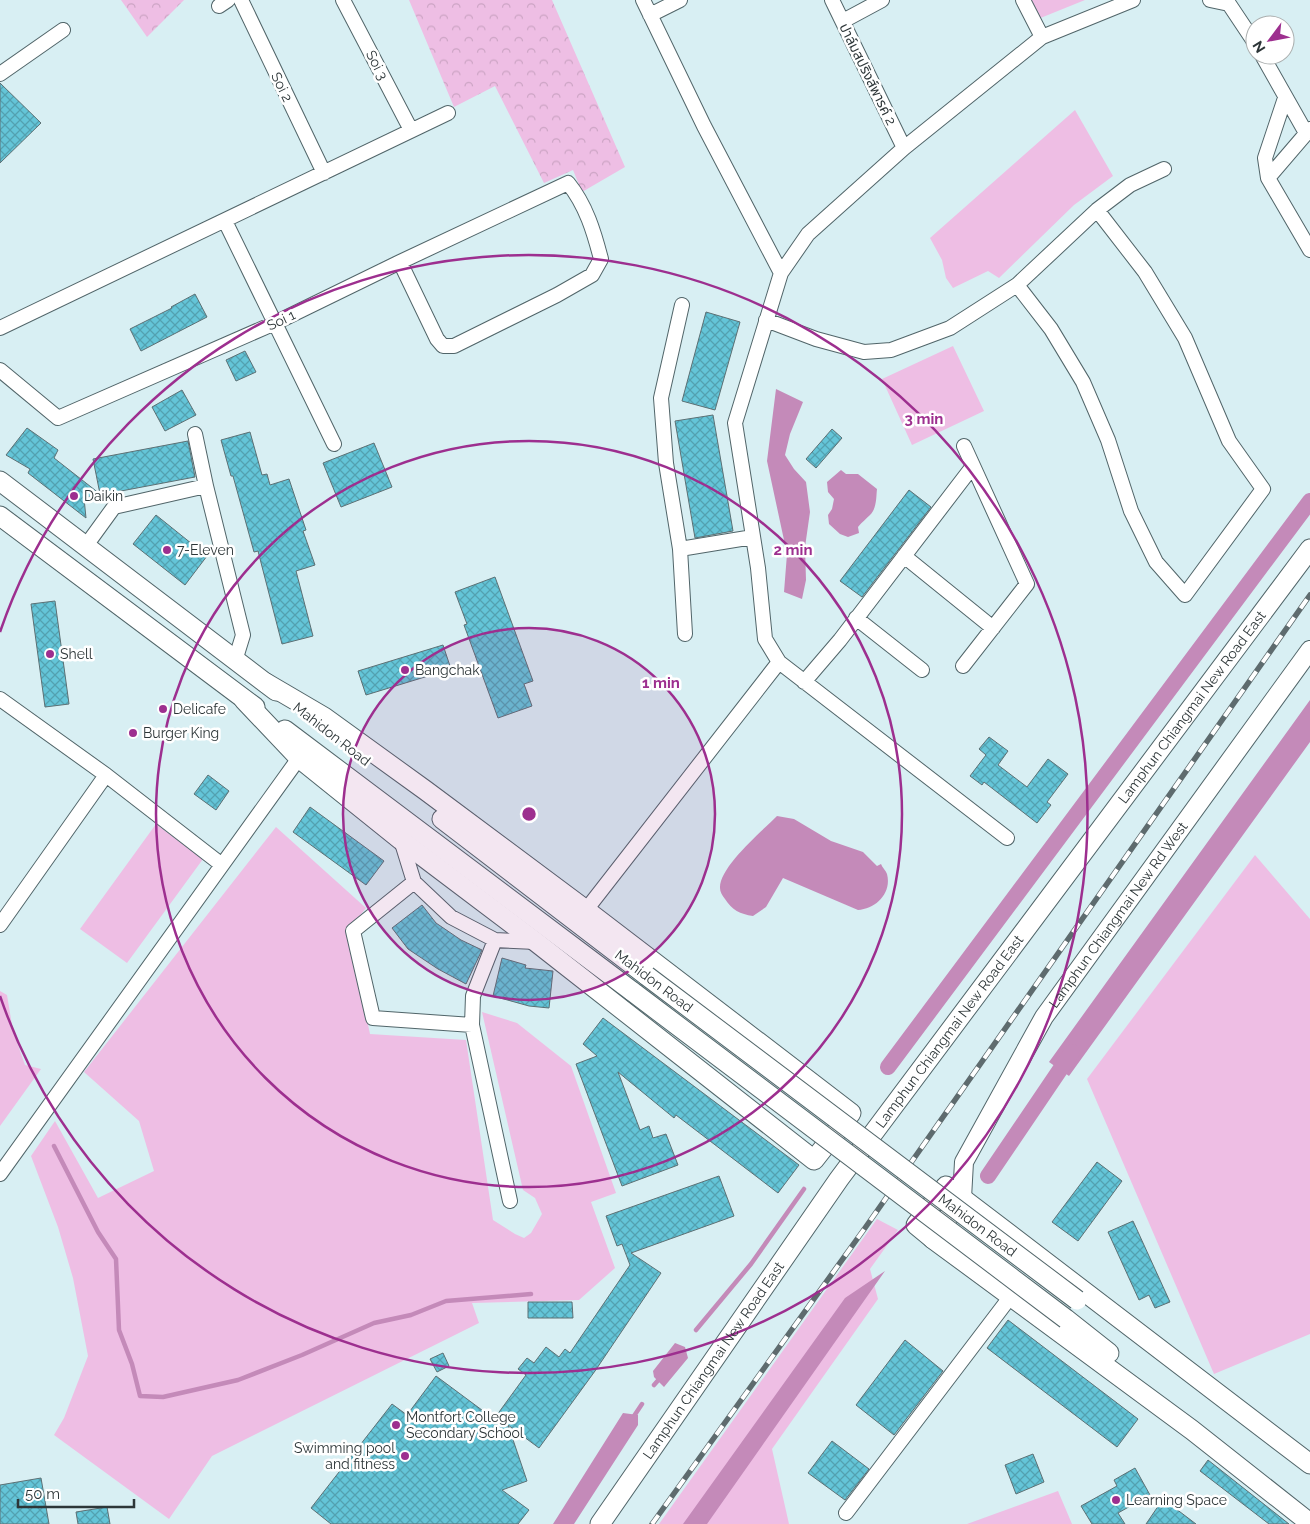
<svg xmlns="http://www.w3.org/2000/svg" width="1310" height="1524" font-family="Raleway,'Noto Sans Thai',sans-serif">
	<defs>
		<pattern id="forest-crowns" width="20" height="18" patternUnits="userSpaceOnUse" patternTransform="scale(1.25)"><rect width="20" height="18" fill="#eebee4"/><path d="M2 6a3 3 0 1 1 6 0M12 15a3 3 0 1 1 6 0" fill="none" stroke="#cca4c4"/></pattern>
		<pattern id="building-cross-hatch" width="8" height="8" patternUnits="userSpaceOnUse" patternTransform="scale(1.25)"><rect width="8" height="8" fill="#64c5d8"/><path d="M0 0l8 8M0 8l8-8" fill="none" stroke="#53a1b0"/></pattern>
	</defs>
	<rect width="100%" height="100%" fill="#d8eff3"/>
	<path fill="#eebee4" d="M1029,0H1085L1038,19Z
		M1075,110L1113,176L1074,205L999,278L988,271L953,288L946,278L942,260L930,238Z
		M953,346L984,411L912,445L882,379Z
		M156,824L203,859L127,963L80,929Z
		M276,827L366,908L348,931L370,1034L466,1040L493,1220L515,1234L524,1238L531,1233L542,1214L535,1198L523,1190L482,1012L517,1023L571,1066L616,1193L591,1202L615,1268L579,1300L472,1303L479,1323L212,1456L169,1519L54,1435L64,1418L88,1356L73,1278L58,1227L31,1156L55,1121L98,1198L154,1171L139,1121L84,1072Z
		M1255,855L1310,919V1334L1214,1374L1087,1079Z
		M0,991L7,995L13,1031L25,1065L41,1069L0,1126Z
		M877,1219L898,1230L870,1269L878,1299L772,1449L789,1524H659Z
		M1058,1491L1072,1524H967Z"/>
	<path fill="url(#forest-crowns)" d="M121,0H184L147,37Z
		M409,0H552L625,167L582,192L573,170L544,183L495,86L454,107Z"/>
	<path fill="#c48ab9" d="M776,389L803,402L790,434L785,455L794,469L806,482L810,512L805,547L806,580L802,599L784,592L787,554L767,461Z
		M841,470L846,474H858L877,489C876,497 877,508 870,515C866,519 862,522 858,527L859,533L848,537L840,534L829,524L828,515L832,509L834,499L828,492L827,482Z
		M1310,700V742L1069,1076L1049,1062Z
		M777,816L794,819L831,841L863,852L877,866L881,864C882,867 886,871 887,874C892,893 876,909 858,910L783,878L766,907L753,916C740,914 732,910 725,899C722,895 720,892 720,888C719,867 762,831 777,816Z
		M885,1271L707,1524H683L845,1298Z
		M675,1343L685,1347L688,1358L664,1387L654,1377L653,1371Z
		M623,1413L638,1415V1425L574,1524H553Z"/>
	<g fill="none" stroke-linecap="round" stroke-linejoin="round">
		<path stroke="#c48ab9" stroke-width="4.5" d="M54,1146L98,1232L116,1259L119,1330L132,1364L140,1396L163,1397L238,1380L302,1355L374,1323L411,1315L446,1301L531,1294
			M696,1330L751,1264L804,1189
			M654,1385L661,1377
			M632,1419L642,1404"/>
		<path stroke="#c48ab9" stroke-width="16" d="M888,1067L1310,501
			M988,1176L1072,1052"/>
	</g>
	<path fill="url(#building-cross-hatch)" stroke="#5c7074" d="M0,83L41,123L0,163Z
		M195,294L207,317L141,351L130,329L172,308L171,307Z
		M706,312L740,322L715,410L682,401Z
		M245,351L256,372L236,381L226,360Z
		M182,390L196,415L165,431L152,407Z
		M713,415L733,531L695,538L675,421Z
		M27,428L58,450L54,458L100,494L93,459L188,441L195,477L84,498L86,518L28,473L30,469L6,455Z
		M832,429L842,438L816,468L806,459Z
		M250,432L262,475L267,474L270,485L289,479L306,530L303,531L315,565L296,571L313,636L282,644L258,551L254,552L233,476H231L221,440Z
		M374,443L392,487L341,507L323,463Z
		M909,490L931,507L862,597L840,581Z
		M156,515L207,556L185,585L133,544Z
		M495,577L533,681L524,684L532,706L498,718L464,625L467,624L455,592Z
		M55,601L69,704L45,707L31,604Z
		M443,645L451,669L366,695L358,671Z
		M989,737L1008,751L998,765L1027,787L1048,759L1068,774L1047,802L1051,805L1037,823L984,782L982,785L970,776L986,755L979,749Z
		M208,775L229,791L216,810L194,794Z
		M310,807L384,861L366,885L293,832Z
		M422,905L436,923L461,940L482,950L466,984L438,969L408,949L392,928Z
		M502,958L526,965L525,968L553,971L549,1008L529,1006L493,996Z
		M603,1018L799,1165L778,1193L676,1115L674,1118L618,1072L640,1130L649,1126L653,1138L666,1134L678,1165L622,1186L576,1064L597,1056L583,1044Z
		M1097,1162L1122,1181L1078,1241L1052,1222Z
		M719,1176L734,1216L631,1253L661,1273L595,1371L539,1448L508,1425L527,1481L502,1490L529,1510L518,1524H331L311,1508L392,1404L407,1415L436,1376L494,1419L526,1375L518,1369L527,1358L534,1363L546,1347L559,1357L565,1349L570,1353L630,1265L622,1244L617,1246L606,1216Z
		M1133,1221L1170,1302L1155,1308L1149,1295L1139,1300L1108,1232Z
		M528,1302H572L573,1318H528Z
		M1008,1320L1138,1419L1117,1447L987,1348Z
		M905,1340L943,1371L894,1435L856,1405Z
		M443,1353L449,1366L437,1372L430,1359Z
		M832,1441L869,1469L845,1500L808,1473Z
		M1033,1454L1044,1482L1016,1494L1005,1465Z
		M1208,1460L1289,1524H1269L1200,1471Z
		M1135,1468L1150,1495L1118,1513L1125,1524H1092L1081,1506L1117,1486L1114,1480Z
		M41,1478L49,1524H0V1485Z
		M1163,1499L1196,1524H1146Z
		M107,1507L110,1524H78L76,1512Z"/>
	<g fill="none" stroke-linecap="round" stroke-linejoin="round">
		<g stroke="#516569" stroke-width="16">
			<path id="minor" d="M241,0L324,173
				M343,0L411,130
				M643,0L704,126L781,273
				M832,0L904,148
				M1023,0L1042,37
				M1210,0L1229,4L1255,43
				M219,6L228,0
				M650,15L680,0
				M843,21L882,0
				M1262,55L1306,133
				M0,74L63,30
				M1285,98L1265,158L1268,178L1310,250
				M1268,178L1310,129
				M225,221L334,444
				M1017,285L1051,329L1083,382L1108,440L1131,511L1156,562L1185,595L1263,489L1229,441L1185,338L1145,272L1097,210
				M682,305L661,398L666,463L680,549L685,634
				M766,320L816,339L864,352L891,350L950,328L1017,285L1097,210L1130,185L1164,169
				M0,328L448,113
				M0,370L58,418L275,323L400,262L568,183C586,205 594,232 601,259L592,275L557,295L454,346H443L437,339L400,262
				M195,434L206,486
				M85,547L114,507L206,486L243,635L235,661
				M680,549L753,537
				M904,556L993,628
				M856,618L922,670
				M963,666L1027,584L964,446
				M804,682L840,640L973,466
				M0,699L106,775L222,865
				M1007,838L779,662L765,639L758,568L735,423L781,273L808,234L904,148L1042,37L1133,0
				M401,840L414,882L451,917L495,940L536,942
				M414,882L353,931L373,1018L472,1025
				M586,910L779,662
				M0,925L106,775
				M495,940L473,996L472,1025L510,1201
				M0,1174L299,758
				M846,1513L1011,1296"/>
		</g>
		<g stroke="#516569" stroke-width="20">
			<g id="tertiary">
				<path id="s1" d="M962,1198L964,1162L1044,1017L1310,650"/>
			</g>
		</g>
		<g stroke="#516569" stroke-width="21">
			<g id="secondary">
				<path d="M0,481L276,691"/>
				<path d="M0,516L255,707"/>
				<path d="M244,700L299,758L401,840L536,942L814,1160L851,1113L586,910L425,790L324,717L266,683"/>
				<path d="M285,730L633,992"/>
				<path d="M442,819L647,976"/>
				<path d="M933,1239L916,1225L946,1186L962,1198"/>
				<path d="M1066,1319L1109,1353"/>
				<path d="M1310,1464L962,1198L933,1239L1192,1430L1310,1523"/>
				<path id="s2" d="M600,1524L839,1179L1310,549"/>
			</g>
		</g>
		<use href="#minor" stroke="#fff" stroke-width="14"/>
		<use href="#tertiary" stroke="#fff" stroke-width="18"/>
		<use href="#secondary" stroke="#fff" stroke-width="19"/>
		<g stroke="#5e6b6e" stroke-width="5.5">
			<path id="rail" d="M652,1524L865,1228L1310,595"/>
		</g>
		<use href="#rail" stroke="#fff" stroke-width="4" stroke-dasharray="11" stroke-linecap="butt"/>
		<g stroke="#516569" stroke-width="21" stroke-linecap="butt">
			<g id="secondary-bridge">
				<path id="s3" d="M647,976L1077,1300"/>
				<path d="M633,992L1066,1319"/>
			</g>
		</g>
		<use href="#secondary-bridge" stroke="#fff" stroke-width="19"/>
	</g>
	<circle cx="529" cy="814" r="186" fill="#9d2f8f" fill-opacity=".12"/>
	<g fill="none" stroke="#9d2f8f" stroke-width="2.5">
		<circle cx="529" cy="814" r="186"/>
		<circle cx="529" cy="814" r="373"/>
		<path d="M0 632A559 559 0 1 1 0 996"/>
	</g>
	<g fill="#9d2f8f" stroke="#fff" stroke-width="2">
		<circle cx="74" cy="496" r="5"/>
		<circle cx="167" cy="550" r="5"/>
		<circle cx="50" cy="654" r="5"/>
		<circle cx="405" cy="670" r="5"/>
		<circle cx="163" cy="709" r="5"/>
		<circle cx="133" cy="733" r="5"/>
		<circle cx="396" cy="1425" r="5"/>
		<circle cx="405" cy="1456" r="5"/>
		<circle cx="1116" cy="1500" r="5"/>
	</g>
	<g text-anchor="middle" stroke-width="5" stroke-linejoin="round" paint-order="stroke">
		<g font-size="14" fill="#2d3638" stroke="#fff">
			<text transform="translate(377 65) rotate(63)" y="5">Soi 3</text>
			<text transform="translate(868 74) rotate(64)" y="5">ปาล์มสปริงส์พารค์ 2</text>
			<text transform="translate(282 87) rotate(64)" y="5">Soi 2</text>
			<text transform="translate(281 320) rotate(-25)" y="5">Soi 1</text>
			<text dy="5" stroke="none"><textPath href="#s2" startOffset="1009">Lamphun Chiangmai New Road East</textPath></text>
			<text transform="translate(332 734) rotate(38)" y="5">Mahidon Road</text>
			<text dy="5" stroke="none"><textPath href="#s1" startOffset="328">Lamphun Chiangmai New Rd West</textPath></text>
			<text transform="translate(654 981) rotate(37)" y="5">Mahidon Road</text>
			<text dy="5" stroke="none"><textPath href="#s2" startOffset="604">Lamphun Chiangmai New Road East</textPath></text>
			<text dy="5" stroke="none"><textPath href="#s3" startOffset="414">Mahidon Road</textPath></text>
			<text dy="5" stroke="none"><textPath href="#s2" startOffset="199">Lamphun Chiangmai New Road East</textPath></text>
		</g>
		<g font-size="14" fill="#2d3638" stroke="#fff" text-anchor="start">
			<text x="84" y="501">Daikin</text>
			<text x="177" y="555">7-Eleven</text>
			<text x="60" y="659">Shell</text>
			<text x="415" y="675">Bangchak</text>
			<text x="173" y="714">Delicafe</text>
			<text x="143" y="738">Burger King</text>
			<text x="406" y="1422">Montfort College<tspan x="406" dy="16">Secondary School</tspan></text>
			<text x="395" y="1453" text-anchor="end">Swimming pool<tspan x="395" dy="16">and fitness</tspan></text>
			<text x="1126" y="1505">Learning Space</text>
		</g>
	</g>
	<circle cx="529" cy="814" r="8" fill="#9d2f8f" stroke="#fff" stroke-width="2.5"/>
	<g font-size="15" text-anchor="middle" font-weight="bold" fill="#9d2f8f" stroke="#fff" stroke-width="5" stroke-linejoin="round" paint-order="stroke">
		<text x="924" y="424">3 min</text>
		<text x="793" y="555">2 min</text>
		<text x="661" y="688">1 min</text>
	</g>
	<g transform="translate(1270 40) rotate(238)"><circle r="24" fill="#ffffff" stroke="#abafaf"/>
	<path d="M0-4L9 19L0 12L-9 19Z" fill="#9d2f8f"/>
	<text y="-8" font-size="14" font-weight="bold" text-anchor="middle" fill="#2d3638">N</text>
	</g>
	<path d="M18 1499v8h116v-8" fill="none" stroke="#2d3638" stroke-width="2.5"/>
	<text x="25" y="1499" font-size="15" fill="#2d3638" stroke="#ffffff" stroke-width="4" paint-order="stroke">50 m</text>
</svg>
